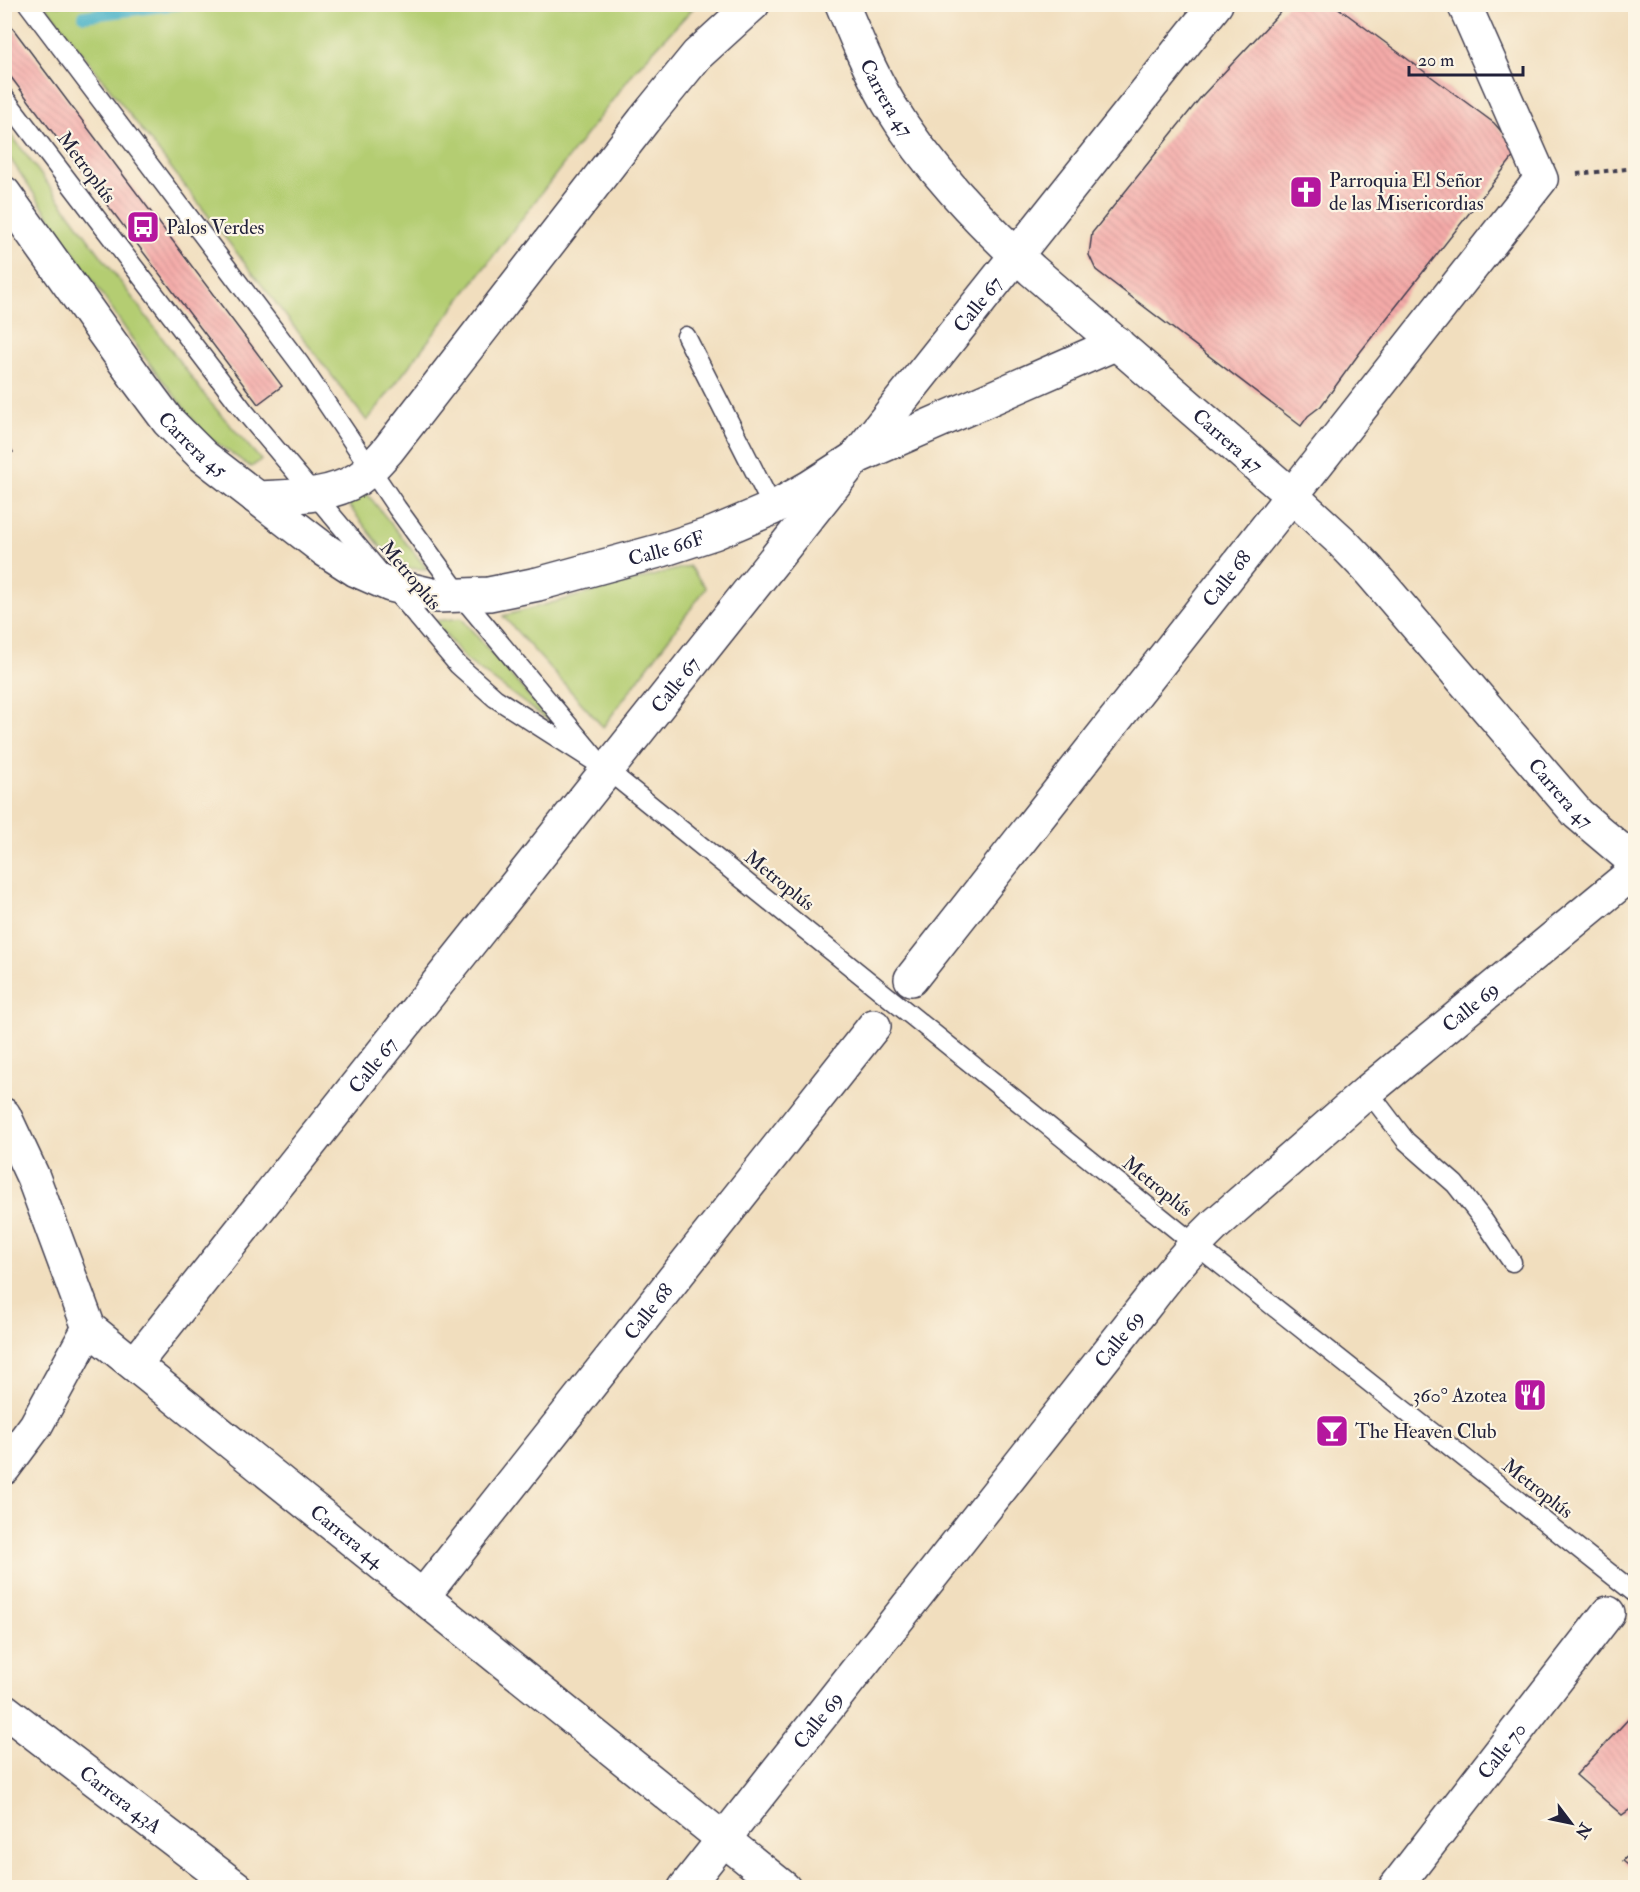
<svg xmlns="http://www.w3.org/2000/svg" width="1640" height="1892" font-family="'IM FELL Double Pica',serif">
	<defs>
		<pattern id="building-back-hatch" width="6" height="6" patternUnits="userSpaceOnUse" patternTransform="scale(1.5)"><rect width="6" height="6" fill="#f4aaa8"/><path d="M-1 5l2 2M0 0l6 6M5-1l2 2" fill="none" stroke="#d19292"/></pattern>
	</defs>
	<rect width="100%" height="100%" fill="#fcf5e5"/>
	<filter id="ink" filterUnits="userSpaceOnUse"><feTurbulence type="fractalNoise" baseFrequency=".0167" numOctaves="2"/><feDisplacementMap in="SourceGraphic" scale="12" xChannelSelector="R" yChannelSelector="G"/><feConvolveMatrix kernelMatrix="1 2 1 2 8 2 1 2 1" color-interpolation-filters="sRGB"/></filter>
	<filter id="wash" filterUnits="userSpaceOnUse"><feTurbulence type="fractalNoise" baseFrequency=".008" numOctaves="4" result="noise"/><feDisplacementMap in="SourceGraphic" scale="24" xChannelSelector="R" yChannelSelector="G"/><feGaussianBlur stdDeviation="1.35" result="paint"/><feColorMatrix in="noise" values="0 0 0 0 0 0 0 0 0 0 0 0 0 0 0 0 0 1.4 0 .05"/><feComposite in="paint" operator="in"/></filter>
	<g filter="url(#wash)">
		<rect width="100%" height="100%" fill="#f1debe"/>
		<path fill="#b4cd72" stroke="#6b7856" stroke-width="1.5" d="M45,5H696L637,68L367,421Z
			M4,125L209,401L261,460L251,467L205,435L143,355L5,151Z
			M365,491L427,569L397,568L346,502Z
			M689,566L706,588L603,727L503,616Z
			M461,618L553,724L466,660L434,621Z"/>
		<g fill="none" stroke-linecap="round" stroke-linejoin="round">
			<path stroke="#49b2c7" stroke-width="12" d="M84,16L180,4"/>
		</g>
		<g id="blocks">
			<path fill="url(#building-back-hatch)" d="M1333,4L1494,123L1518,151L1361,351L1321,406L1308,416L1301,426L1096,270L1089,255L1092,233L1201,97L1287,5Z
				M11,26L282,386L258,404L4,68V30Z
				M4,438L13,452L4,458Z
				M1636,1711V1805L1622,1815L1576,1775Z
				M1636,1845V1871L1623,1861Z"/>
		</g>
	</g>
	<g filter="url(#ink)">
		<use href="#blocks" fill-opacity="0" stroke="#413e4f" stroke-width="1.5"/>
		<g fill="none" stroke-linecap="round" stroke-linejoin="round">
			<g stroke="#413e4f" stroke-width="21">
				<path id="lane" d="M28,4L300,364L397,508L461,596L595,757
					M4,97L244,411L458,665L495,698L606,769L1177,1230L1636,1594
					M686,336L773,508
					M1368,1091L1406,1141L1455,1184L1484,1221L1512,1262"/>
			</g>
			<g stroke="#413e4f" stroke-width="36">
				<g id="street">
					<path id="s1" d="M911,979L1541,179L1464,4"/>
					<path d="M4,1468L36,1425L89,1328"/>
					<path id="s2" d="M423,1596L874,1026"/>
					<path id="s3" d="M4,1710L237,1888"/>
					<path id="s4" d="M1395,1888L1608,1613"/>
				</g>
			</g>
			<g stroke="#413e4f" stroke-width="36">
				<g id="secondary">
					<path id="s5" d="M842,4C856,38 870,72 889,104C927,167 978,220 1032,270L1291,495L1340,540L1367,568L1578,814L1636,863"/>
					<path id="s6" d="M4,193L136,378L168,421L203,456L325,550L356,570L390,585L437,596L489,594L538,584L662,550L714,533L773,508L810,487L855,458L1117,343"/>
					<path d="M257,498C290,496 328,498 358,479C370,471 379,460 388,450L644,120L697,55L753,4"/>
					<path id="s7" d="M4,1115L33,1177L89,1328L784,1888"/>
					<path id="s8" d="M135,1364L1216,4"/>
					<path id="s9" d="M685,1888L1148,1302C1169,1274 1191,1248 1216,1224L1368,1091L1636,870"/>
				</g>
			</g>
			<path stroke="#413e4f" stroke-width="4" stroke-dasharray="4.5 4.5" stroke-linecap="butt" d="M1577,174L1636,168"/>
			<use href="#lane" stroke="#fff" stroke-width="18"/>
			<use href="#street" stroke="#fff" stroke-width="33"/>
			<use href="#secondary" stroke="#fff" stroke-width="33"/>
		</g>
	</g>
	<defs>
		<g id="church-square" transform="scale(1.725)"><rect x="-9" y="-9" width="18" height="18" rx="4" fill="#b5179e" stroke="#fcf5e5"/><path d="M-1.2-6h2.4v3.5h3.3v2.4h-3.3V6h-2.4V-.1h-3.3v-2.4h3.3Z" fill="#fff"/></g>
		<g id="bus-square" transform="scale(1.725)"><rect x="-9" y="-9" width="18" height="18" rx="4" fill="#b5179e" stroke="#fcf5e5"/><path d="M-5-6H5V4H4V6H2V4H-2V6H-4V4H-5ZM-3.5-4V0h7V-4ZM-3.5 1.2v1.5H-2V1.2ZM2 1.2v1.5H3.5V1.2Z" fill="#fff"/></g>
		<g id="restaurant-square" transform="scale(1.725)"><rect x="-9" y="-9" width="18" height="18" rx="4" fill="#b5179e" stroke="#fcf5e5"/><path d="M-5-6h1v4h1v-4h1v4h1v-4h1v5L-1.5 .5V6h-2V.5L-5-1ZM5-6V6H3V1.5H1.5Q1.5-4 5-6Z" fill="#fff"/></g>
		<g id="bar-square" transform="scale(1.725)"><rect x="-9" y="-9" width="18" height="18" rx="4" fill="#b5179e" stroke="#fcf5e5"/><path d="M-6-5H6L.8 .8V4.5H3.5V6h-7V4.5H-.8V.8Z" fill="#fff"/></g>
	</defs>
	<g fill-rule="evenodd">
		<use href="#church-square" x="1306" y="192"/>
		<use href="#bus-square" x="143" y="227"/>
		<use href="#restaurant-square" x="1530" y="1395"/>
		<use href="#bar-square" x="1332" y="1431"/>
	</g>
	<g text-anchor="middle" stroke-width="4.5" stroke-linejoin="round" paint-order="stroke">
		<g font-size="20" fill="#22223b" stroke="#fcf5e5">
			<text dy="7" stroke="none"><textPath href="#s5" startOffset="104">Carrera 47</textPath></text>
			<text transform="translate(87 167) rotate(53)" y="7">Metroplús</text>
			<text dy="7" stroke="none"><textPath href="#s8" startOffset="1354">Calle 67</textPath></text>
			<text dy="7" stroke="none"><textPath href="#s5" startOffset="590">Carrera 47</textPath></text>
			<text dy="7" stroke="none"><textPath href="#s6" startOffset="315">Carrera 45</textPath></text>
			<text dy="7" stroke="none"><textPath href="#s6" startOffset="842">Calle 66F</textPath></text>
			<text transform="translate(411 575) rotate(50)" y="7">Metroplús</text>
			<text dy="7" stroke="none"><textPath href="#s1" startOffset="510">Calle 68</textPath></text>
			<text dy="7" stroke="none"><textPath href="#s8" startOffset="868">Calle 67</textPath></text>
			<text dy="7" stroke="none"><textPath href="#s5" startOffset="1076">Carrera 47</textPath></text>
			<text transform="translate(780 880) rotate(39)" y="7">Metroplús</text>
			<text dy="7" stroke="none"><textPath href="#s9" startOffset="1185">Calle 69</textPath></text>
			<text dy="7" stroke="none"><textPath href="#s8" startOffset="382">Calle 67</textPath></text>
			<text transform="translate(1158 1186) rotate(39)" y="7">Metroplús</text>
			<text dy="7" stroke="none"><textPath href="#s2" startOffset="363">Calle 68</textPath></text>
			<text dy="7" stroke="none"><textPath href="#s9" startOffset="700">Calle 69</textPath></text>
			<text transform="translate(1538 1488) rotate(38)" y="7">Metroplús</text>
			<text dy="7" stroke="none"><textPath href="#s7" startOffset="561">Carrera 44</textPath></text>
			<text dy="7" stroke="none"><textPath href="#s9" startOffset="214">Calle 69</textPath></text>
			<text dy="7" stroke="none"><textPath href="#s4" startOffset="174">Calle 70</textPath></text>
			<text dy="7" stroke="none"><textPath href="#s3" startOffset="147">Carrera 43A</textPath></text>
		</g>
		<g font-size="20" fill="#22223b" stroke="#fcf5e5" text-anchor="start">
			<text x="1329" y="187">Parroquia El Señor<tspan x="1329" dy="23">de las Misericordias</tspan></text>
			<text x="166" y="234">Palos Verdes</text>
			<text x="1507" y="1402" text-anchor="end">360° Azotea</text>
			<text x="1355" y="1438">The Heaven Club</text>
		</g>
	</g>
	<rect width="1640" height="1892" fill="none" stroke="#fcf5e5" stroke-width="24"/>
	<g transform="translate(1571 1823) rotate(122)" stroke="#fcf5e5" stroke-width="4.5" paint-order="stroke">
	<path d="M0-4.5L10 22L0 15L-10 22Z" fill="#22223b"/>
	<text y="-9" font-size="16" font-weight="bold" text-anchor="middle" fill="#22223b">N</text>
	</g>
	<path d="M1409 66v9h114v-9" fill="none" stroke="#22223b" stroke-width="3"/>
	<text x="1418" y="66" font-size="18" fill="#22223b" stroke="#fcf5e5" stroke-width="4.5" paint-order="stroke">20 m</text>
</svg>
